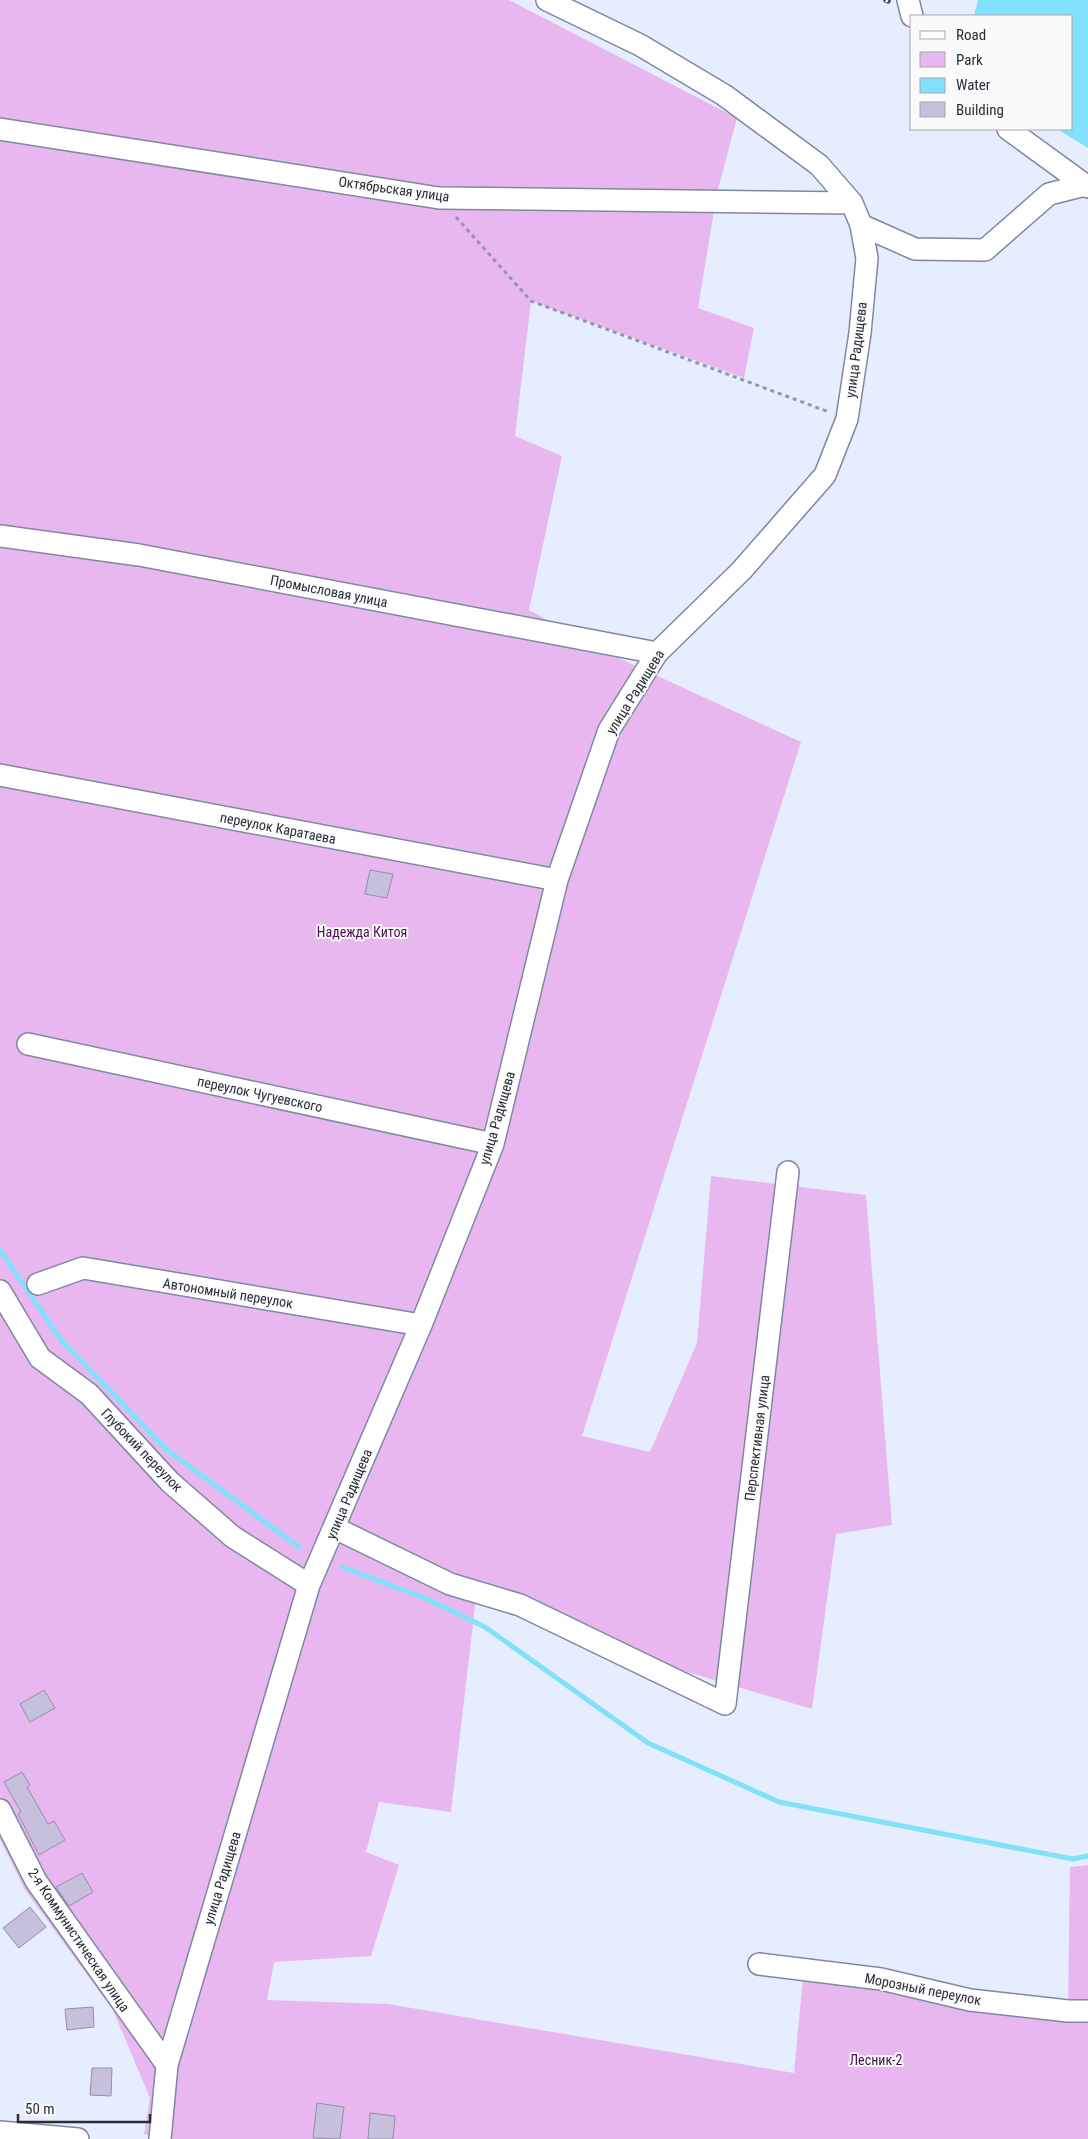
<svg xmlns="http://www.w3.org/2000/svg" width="1088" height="2139" font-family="'Roboto Condensed',sans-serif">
	<rect width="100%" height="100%" fill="#e6edfe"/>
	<path fill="#e9b7f0" d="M0,0H509L737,118L717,193L698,308L754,328L744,378L531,301L515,436L562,456L529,610L610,654L801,742L582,1436L650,1452L697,1343L711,1176L866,1195L892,1525L836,1534L812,1709L630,1655L478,1581L451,1812L379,1802L366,1852L399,1865L371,1956L274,1962L267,2000L388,2004L794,2073L804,1967L1068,2011L1070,1867L1088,1865V2139H161L144,2134L150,2098L113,2010L25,1890L0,1839Z"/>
	<path fill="#81e1fb" d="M978,0H1088V148L1057,129H1072V16H974Z"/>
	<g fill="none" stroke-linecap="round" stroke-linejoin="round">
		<path stroke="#81e1fb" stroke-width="5" d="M0,1250L61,1340L167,1450L299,1547
			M342,1567L427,1599L485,1627L648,1743L779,1802L1073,1859L1088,1856"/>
	</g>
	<path fill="#c7c0dd" stroke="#938da8" d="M370,870L393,874L387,898L365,894Z
		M44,1690L55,1708L30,1722L20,1704Z
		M22,1772L30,1785L27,1787L48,1824L54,1821L65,1840L39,1855L18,1814L21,1812L4,1782Z
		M82,1873L93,1892L69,1906L56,1887Z
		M30,1907L46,1927L19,1948L3,1928Z
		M93,2007L94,2027L67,2030L65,2009Z
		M92,2068H112L111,2096L90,2095Z
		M317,2103L344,2107L340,2139L313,2138Z
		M370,2113L395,2116L393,2139H368Z"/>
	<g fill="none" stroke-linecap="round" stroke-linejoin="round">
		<g stroke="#7f88a2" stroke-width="24">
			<path id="minor" d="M908,0L912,16
				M0,129L439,198L852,203
				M1008,129L1085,185
				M861,225L915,249L985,250L1049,194L1085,185L1088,187
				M0,536L139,555L657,653
				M0,775L557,880
				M28,1044L493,1144
				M38,1284L83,1268L421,1325
				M0,1291L40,1358L89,1394L170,1482L233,1537L309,1585
				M335,1528L450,1584L520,1605L725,1704L788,1172
				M0,1810L36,1881L167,2065
				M759,1964L881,1979L970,2000L1068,2011H1088
				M0,2132L78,2139
				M160,2139L167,2065L309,1585L421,1325L493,1144L557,880L609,730L657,653L742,570L825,475L847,419L860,333L867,258L861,225L852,203L819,165L724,95L640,45L547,0"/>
		</g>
		<path stroke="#9197a5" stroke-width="3" stroke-dasharray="4 4" stroke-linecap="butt" d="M456,217L531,301L829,412"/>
		<use href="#minor" stroke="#fff" stroke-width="21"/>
		<g stroke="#464b57" stroke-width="5.5">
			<path id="rail" d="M886,0L888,1"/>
		</g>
		<use href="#rail" stroke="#fafafa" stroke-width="4" stroke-dasharray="11" stroke-linecap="butt"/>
	</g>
	<g text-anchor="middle" stroke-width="4" stroke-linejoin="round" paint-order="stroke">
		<g font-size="14" fill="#292d38" stroke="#fafafa">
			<text transform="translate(394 189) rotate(8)" y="5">Октябрьская улица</text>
			<text transform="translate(856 350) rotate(-83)" y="5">улица Радищева</text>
			<text transform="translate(329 591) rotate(11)" y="5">Промысловая улица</text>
			<text transform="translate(635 692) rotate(-58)" y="5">улица Радищева</text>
			<text transform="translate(278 828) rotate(11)" y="5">переулок Каратаева</text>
			<text transform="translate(260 1094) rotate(12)" y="5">переулок Чугуевского</text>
			<text transform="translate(497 1118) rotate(-74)" y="5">улица Радищева</text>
			<text transform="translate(228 1293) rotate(9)" y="5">Автономный переулок</text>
			<text transform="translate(757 1438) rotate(-83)" y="5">Перспективная улица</text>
			<text transform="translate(142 1450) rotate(46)" y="5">Глубокий переулок</text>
			<text transform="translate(349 1494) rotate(-67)" y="5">улица Радищева</text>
			<text transform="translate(222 1878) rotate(-73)" y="5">улица Радищева</text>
			<text transform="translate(79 1940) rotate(56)" y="5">2-я Коммунистическая улица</text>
			<text transform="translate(923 1989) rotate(11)" y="5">Морозный переулок</text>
		</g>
		<g font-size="14" fill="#4a1051" stroke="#fafafa">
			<text x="362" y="937">Надежда Китоя</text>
			<text x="876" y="2065">Лесник-2</text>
		</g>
	</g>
	<rect x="910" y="15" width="162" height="115" fill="#fafafa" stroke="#a6a8ac"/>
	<rect x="920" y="31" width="25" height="8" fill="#ffffff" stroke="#a6a8ac"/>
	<text x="956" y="40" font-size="15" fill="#292d38">Road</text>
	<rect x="920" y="52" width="25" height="15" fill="#e9b7f0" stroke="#a6a8ac"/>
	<text x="956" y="65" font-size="15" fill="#292d38">Park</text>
	<rect x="920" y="78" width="25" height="15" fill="#81e1fb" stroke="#a6a8ac"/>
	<text x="956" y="90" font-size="15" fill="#292d38">Water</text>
	<rect x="920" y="102" width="25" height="15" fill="#c7c0dd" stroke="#a6a8ac"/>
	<text x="956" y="115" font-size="15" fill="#292d38">Building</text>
	<path d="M18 2114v8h132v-8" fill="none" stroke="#292d38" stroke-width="2.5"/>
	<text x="25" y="2114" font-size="15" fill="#292d38" stroke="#fafafa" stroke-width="4" paint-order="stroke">50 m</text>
</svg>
